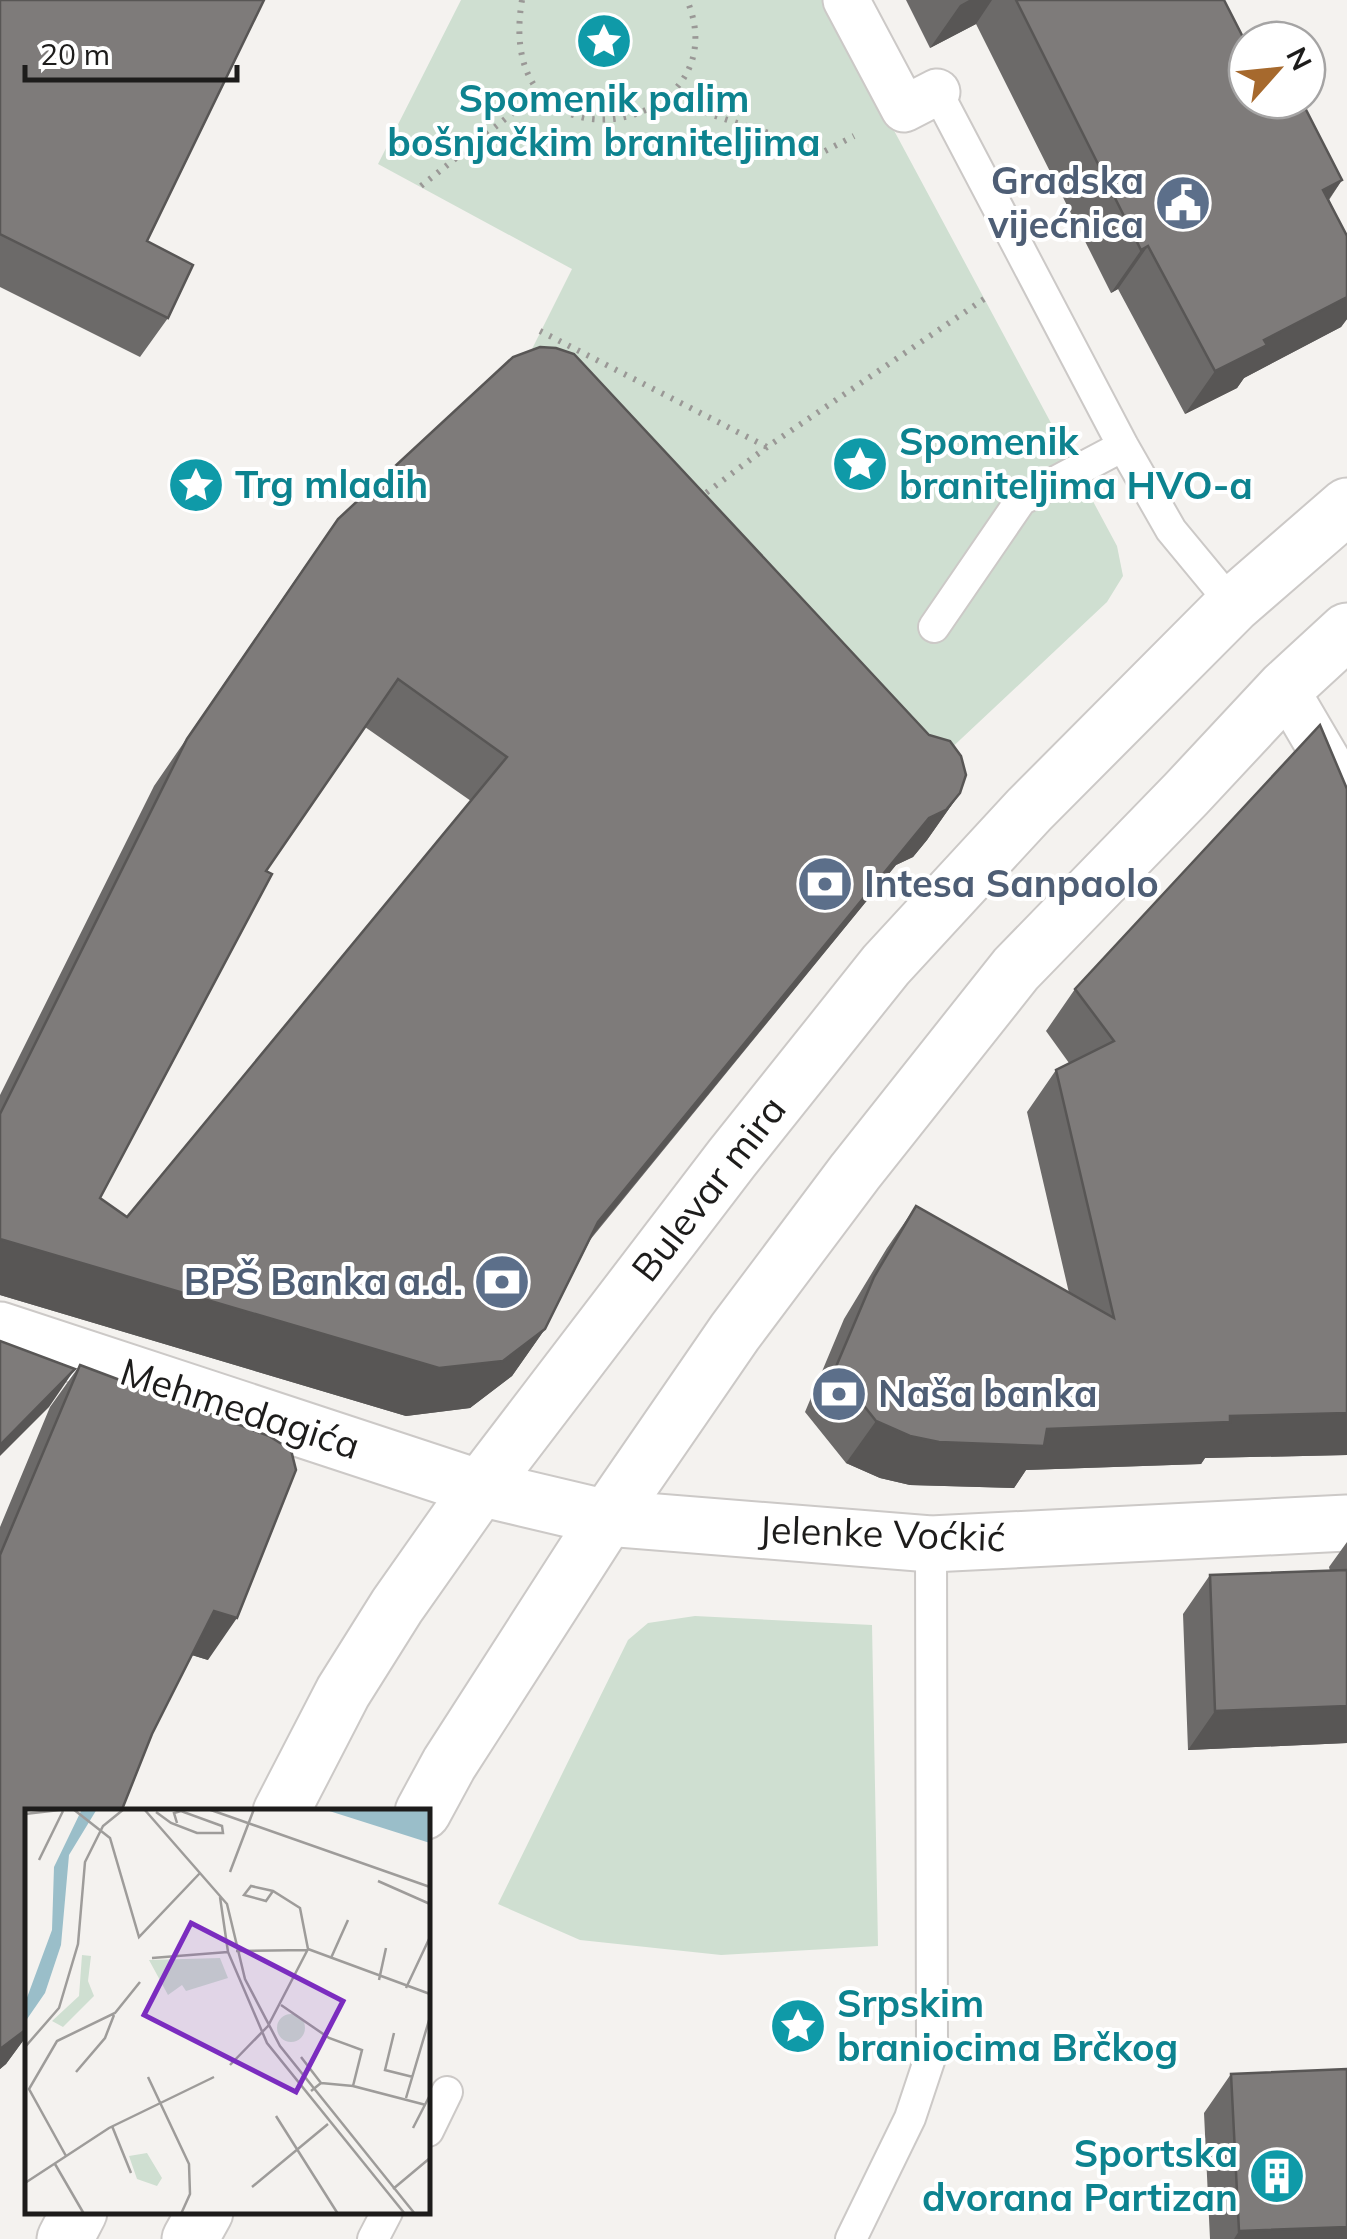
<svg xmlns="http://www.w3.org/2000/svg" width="1347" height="2239" font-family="Mulish,sans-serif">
	<rect width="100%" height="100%" fill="#f4f2ef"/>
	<path fill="#cfdfd1" d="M461,0H824L1117,546L1123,576L1107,602L929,769L531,351L572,269L378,164Z
		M695,1616L872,1625L878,1946L721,1955L580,1940L498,1904L628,1640L648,1623Z"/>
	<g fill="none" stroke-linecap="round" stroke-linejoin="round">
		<g stroke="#ccc9c7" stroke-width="34">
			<path id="service" d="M937,92L1123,446L1171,530L1233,605
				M934,627L1021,500L1123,446
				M428,2131L447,2092
				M373,2239L387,2212
				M851,2239L910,2118L932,2052L931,1544"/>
		</g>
		<g stroke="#ccc9c7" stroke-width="49">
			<path id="pedestrian" d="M846,0L904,109L937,92
				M1285,688L1347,794"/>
		</g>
		<g stroke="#ccc9c7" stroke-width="59">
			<path id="minor" d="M0,1330L480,1488L607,1518L931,1544L1347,1523"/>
		</g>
		<g stroke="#ccc9c7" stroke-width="59">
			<path id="secondary" d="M281,1812L343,1692L397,1606L480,1488L732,1158L886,965L1029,810L1233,605L1347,506
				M423,1812L449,1764L607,1518L735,1332L855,1172L1016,969L1186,794L1285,688L1347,631
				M65,2239L79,2212
				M190,2239L205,2212"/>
		</g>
		<path stroke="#9a9896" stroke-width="6" stroke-dasharray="2.5 8" stroke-linecap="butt" d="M522,0C491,183 744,134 687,0
			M665,100L825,151L854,136
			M421,186L539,92
			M540,331L767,447
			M698,499L767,447L987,297"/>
		<use href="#service" stroke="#fff" stroke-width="30"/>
		<use href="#pedestrian" stroke="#fff" stroke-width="45"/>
		<use href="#minor" stroke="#fff" stroke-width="55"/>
		<use href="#secondary" stroke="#fff" stroke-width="55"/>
	</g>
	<path fill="#6c6a69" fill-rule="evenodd" d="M0,0L147,241L168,318L140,357L0,287Z
		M906,0H1224L1247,45L1342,180L1329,200L1347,236V319L1341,327L1244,378L1237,388L1185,414L1118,289L1111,293L976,24L930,48Z
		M305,566L960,793L927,840L913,857L896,865L590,1240L545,1329L512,1376L470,1408L406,1416L0,1295V1095L154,786ZM365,727L471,801L127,1217L100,1198L266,871Z
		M1347,789V1455L1205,1458L1201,1464L1026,1470L1014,1488L910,1485L880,1478L846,1463L805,1412L844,1319L887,1248L916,1206L1069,1293L1027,1112L1056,1070L1069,1063L1046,1031L1075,989Z
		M80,1365L208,1660L192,1655L28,1812V2034L6,2064L0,2069V1527L50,1407Z
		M1347,1542V1743L1188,1750L1183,1614L1210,1575L1330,1571L1329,1567Z
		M1231,2074L1347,2239H1210L1204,2113Z"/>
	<path fill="#585655" d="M969,0H992L976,24L930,48L960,5Z
		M1342,180L1312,223L1323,190Z
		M1148,246L1118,289L1111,293L1141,250Z
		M1347,297V319L1341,327L1244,378L1237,388L1185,414L1215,371L1264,340Z
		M960,793L927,840L913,857L896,865L565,1269L598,1222L929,818Z
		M0,1239L545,1329L512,1376L470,1408L406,1416L0,1295Z
		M75,1369L49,1407L0,1456V1445Z
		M1347,1413V1455L1205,1458L1201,1464L1026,1470L1014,1488L910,1485L880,1478L846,1463L876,1421L1047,1429L1230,1416Z
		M214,1611L237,1618L208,1660L185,1653Z
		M1347,1706V1743L1188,1750L1215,1711Z
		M28,2028V2034L6,2064L0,2069V2049Z
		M1347,2227V2239H1234L1239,2231Z"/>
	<path fill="#7e7b7a" stroke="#585655" stroke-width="2.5" fill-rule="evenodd" d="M0,0H264L147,241L193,265L168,318L0,234Z
		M1016,0H1224L1247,45V100H1301L1342,180L1323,190L1347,236V297L1264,340L1267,345L1215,371L1148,246L1141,250Z
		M540,347L556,348L574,354L929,735L950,741L961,756L966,775L960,793L946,810L929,818L598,1222L545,1329L503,1361L439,1368L0,1239V1114L187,739L338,519L513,357ZM398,679L507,757L127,1217L100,1198L272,874L266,871Z
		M1320,725L1347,789V1413L1230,1416V1422L1047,1429L1044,1446L939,1442L910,1436L876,1421L835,1369L874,1277L916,1206L1114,1318L1056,1070L1114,1041L1075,989Z
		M0,1341L75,1369L0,1445Z
		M80,1365L269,1436L291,1450L296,1470L237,1618L214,1611L152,1734L121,1812H28V2028L0,2049V1555Z
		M1347,1570V1706L1215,1711L1210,1575Z
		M1347,2069V2227L1239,2231L1231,2074Z"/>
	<defs>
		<g id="sight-disc" transform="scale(2.875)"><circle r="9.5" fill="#0f9aa8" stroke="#fff"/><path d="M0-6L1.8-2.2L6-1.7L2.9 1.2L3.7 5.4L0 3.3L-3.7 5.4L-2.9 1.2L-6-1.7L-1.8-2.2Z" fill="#fff"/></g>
		<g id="civic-disc" transform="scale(2.875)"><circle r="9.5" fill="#5c6f8a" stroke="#fff"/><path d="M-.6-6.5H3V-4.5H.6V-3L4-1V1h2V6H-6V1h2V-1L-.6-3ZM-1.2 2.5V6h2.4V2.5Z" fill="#fff"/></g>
		<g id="bank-disc" transform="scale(2.875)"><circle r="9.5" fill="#5c6f8a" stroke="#fff"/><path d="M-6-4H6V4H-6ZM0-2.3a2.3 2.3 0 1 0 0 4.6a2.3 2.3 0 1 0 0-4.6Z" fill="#fff"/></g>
		<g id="building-disc" transform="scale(2.875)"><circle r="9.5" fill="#0f9aa8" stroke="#fff"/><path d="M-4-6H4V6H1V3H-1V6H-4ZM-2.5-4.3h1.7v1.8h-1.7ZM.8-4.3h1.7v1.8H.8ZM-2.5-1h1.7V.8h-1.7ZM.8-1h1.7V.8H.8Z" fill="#fff"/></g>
	</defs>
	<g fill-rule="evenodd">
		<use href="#sight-disc" x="604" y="41"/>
		<use href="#civic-disc" x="1183" y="203"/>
		<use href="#sight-disc" x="860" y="464"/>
		<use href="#sight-disc" x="196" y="485"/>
		<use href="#bank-disc" x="825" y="884"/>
		<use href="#bank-disc" x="502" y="1282"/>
		<use href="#bank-disc" x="839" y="1394"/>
		<use href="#sight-disc" x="798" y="2026"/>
		<use href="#building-disc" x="1277" y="2176"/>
	</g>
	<g text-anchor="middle" stroke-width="8" stroke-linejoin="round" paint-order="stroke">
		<g font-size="38" font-weight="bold" fill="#0d838f" stroke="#fff" text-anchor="start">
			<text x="604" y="112" text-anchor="middle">Spomenik palim<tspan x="604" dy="44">bošnjačkim braniteljima</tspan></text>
			<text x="899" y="455">Spomenik<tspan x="899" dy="44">braniteljima HVO-a</tspan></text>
			<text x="235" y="498">Trg mladih</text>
			<text x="837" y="2017">Srpskim<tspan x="837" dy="44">braniocima Brčkog</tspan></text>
			<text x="1238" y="2167" text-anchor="end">Sportska<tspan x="1238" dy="44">dvorana Partizan</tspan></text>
		</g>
		<g font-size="38" font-weight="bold" fill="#4e5e75" stroke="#fff" text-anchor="end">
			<text x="1144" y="194">Gradska<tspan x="1144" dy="44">vijećnica</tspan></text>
			<text x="864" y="897" text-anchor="start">Intesa Sanpaolo</text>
			<text x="463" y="1295">BPŠ Banka a.d.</text>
			<text x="878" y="1407" text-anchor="start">Naša banka</text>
		</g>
		<g font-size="38" fill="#1d1c1b" stroke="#fff">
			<text transform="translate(709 1189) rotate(-52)" y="13">Bulevar mira</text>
			<text transform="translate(240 1409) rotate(18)" y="13">Mehmedagića</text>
			<text transform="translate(882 1534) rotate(2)" y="13">Jelenke Voćkić</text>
		</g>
	</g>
	<g transform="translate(25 1809)">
		<rect width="405" height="405" fill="#f4f2ef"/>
		<path d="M57,146L66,147L63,172L69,187L38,218L27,212L54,187ZM195,149L203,169L161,182L157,176L143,186L124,151ZM252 219a14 14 0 1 1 28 0a14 14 0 1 1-28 0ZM122,344L137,369L132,377L112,370L104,347Z" fill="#cfdfd1"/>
		<path d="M57,0H72L44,46L36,136L20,184L0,213V194L27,121L29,58ZM298,0H405V34Z" fill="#9abec9"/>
		<path fill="none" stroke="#9e9c9a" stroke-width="2.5" d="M48,0L85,29L114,128L175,64M119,0L202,95L220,170L255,237L390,405M183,0L405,78M131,3L146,14L172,24H198L197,17L156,2L149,4L152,14M0,5L43,0M14,51L38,2M205,63L229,0M353,72L405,95M248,82L241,92L219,86L226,77L248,82L275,99L283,140M195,88L203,143L242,234L380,405M283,140L405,185M211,142L282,141M127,149L203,143M306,149L323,111M354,171L361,139M381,179L405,128M256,196L304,229L337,241L328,277L401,296M369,224L360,261L388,268M0,238L34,199L53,135L60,53L78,17L99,0M276,248L296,274L286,282M205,256L243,217L283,140M51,263L80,229L89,206M123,268L164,355L165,385L156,405M296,274L328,277M381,289L405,208M251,307L313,405M87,317L106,364M388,319L405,286M41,347L4,280L32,232L90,204L115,173M30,355L59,405M0,374L84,319L189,268M227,378L303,315M368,380L405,349"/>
		<path fill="#7b2cbf" fill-opacity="0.15" stroke="#7b2cbf" stroke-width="5" d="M166,114L318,192L271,283L119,206Z"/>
		<rect width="405" height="405" fill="none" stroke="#1d1c1b" stroke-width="5"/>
	</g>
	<g transform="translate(1277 70) rotate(63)"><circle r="48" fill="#ffffff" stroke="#a5a4a4" stroke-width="2.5"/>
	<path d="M0-8L18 38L0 25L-18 38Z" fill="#a6692d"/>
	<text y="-15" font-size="28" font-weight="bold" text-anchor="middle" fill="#1d1c1b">N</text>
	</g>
	<path d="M25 65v15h212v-15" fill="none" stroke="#1d1c1b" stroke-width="5"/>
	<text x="40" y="65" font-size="30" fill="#1d1c1b" stroke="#ffffff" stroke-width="8" paint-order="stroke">20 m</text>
</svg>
